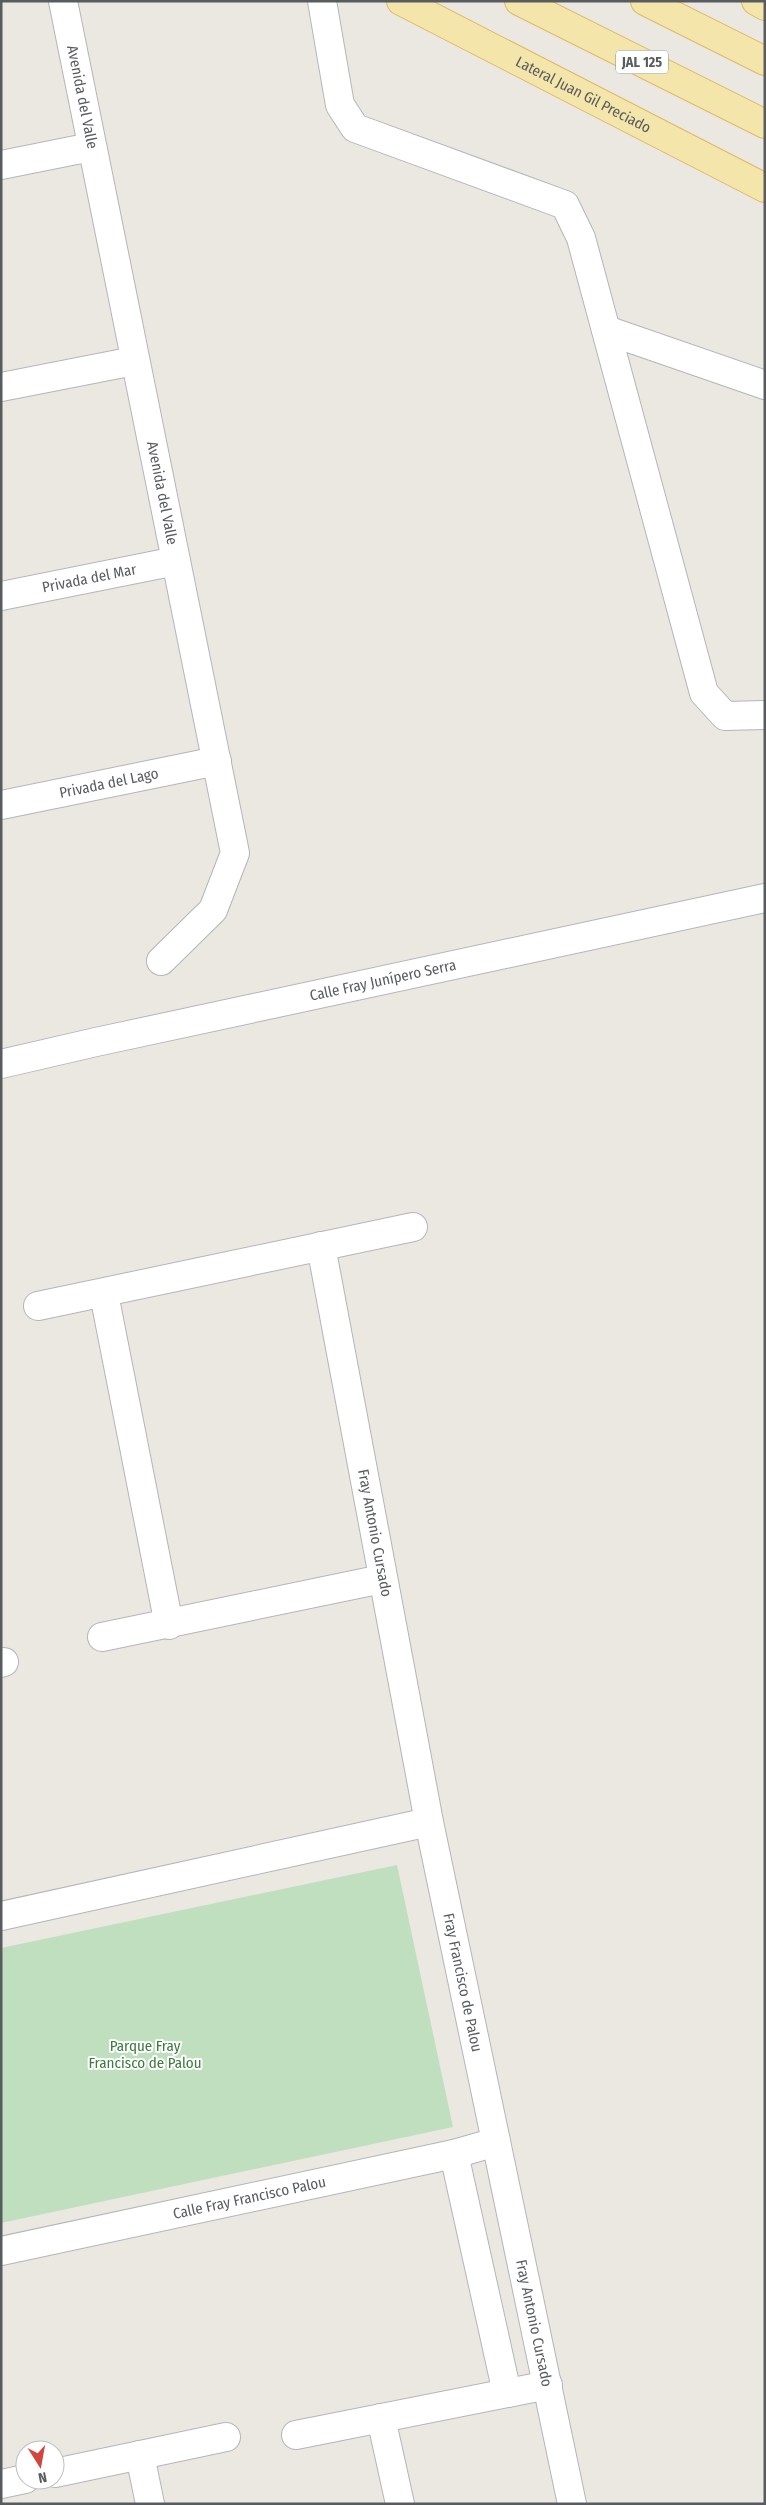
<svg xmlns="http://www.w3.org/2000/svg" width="766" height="2505" font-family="'Fira Sans Condensed',sans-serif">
	<rect width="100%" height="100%" fill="#eae8e0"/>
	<path fill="#c0dfbf" d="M397,1865L453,2127L1,2223V1948Z"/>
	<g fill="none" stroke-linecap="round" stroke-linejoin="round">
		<g stroke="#b3b6b9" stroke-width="30">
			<g id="minor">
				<path id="s1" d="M63,1L235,853L213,910L161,961"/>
				<path d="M322,1L340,105L355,128L565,205L581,238L704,693L725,716L765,715"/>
				<path d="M1,165L91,147"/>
				<path d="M606,330L765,385"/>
				<path d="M1,387L134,361"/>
				<path id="s2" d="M1,596L176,561"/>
				<path id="s3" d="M1,805L217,761"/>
				<path id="s4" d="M1,1064L96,1042L765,898"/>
				<path id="s5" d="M321,1246L429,1822L572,2504"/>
				<path d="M104,1294L169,1625"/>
				<path d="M38,1306L413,1227"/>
				<path d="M102,1637L382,1579"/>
				<path d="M1,1663L4,1662"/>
				<path d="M1,1916L429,1822"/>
				<path d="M454,2154L507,2393"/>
				<path id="s6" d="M1,2251L454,2154L496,2142"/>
				<path d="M381,2418L400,2504"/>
				<path d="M296,2435L548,2385"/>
				<path d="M140,2455L150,2504"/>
				<path d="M55,2473L226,2437"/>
				<path d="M1,2484L25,2479"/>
			</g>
		</g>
		<g stroke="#deb965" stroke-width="30">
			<g id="major">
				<path id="s7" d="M401,1L765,188"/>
				<path d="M519,1L765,124"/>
				<path d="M645,1L765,61"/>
				<path d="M756,1L765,6"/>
			</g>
		</g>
		<use href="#minor" stroke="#fff" stroke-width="28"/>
		<use href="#major" stroke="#f4e6ab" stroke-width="28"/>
	</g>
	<g text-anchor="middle" stroke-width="4" stroke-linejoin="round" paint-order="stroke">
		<rect fill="#fff" stroke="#8b8d8f" stroke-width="1" x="616" y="50.5" width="52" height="23" rx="4"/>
		<g font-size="14" font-weight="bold" fill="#595c5f">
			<text x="642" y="67">JAL 125</text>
		</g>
		<g font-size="15" fill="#595c5f" stroke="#fff">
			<text dy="5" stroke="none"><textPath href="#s7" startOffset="205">Lateral Juan Gil Preciado</textPath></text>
			<text dy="5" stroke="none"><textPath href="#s1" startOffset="98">Avenida del Valle</textPath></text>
			<text dy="5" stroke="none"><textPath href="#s1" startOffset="502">Avenida del Valle</textPath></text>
			<text dy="5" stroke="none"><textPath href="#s2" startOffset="90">Privada del Mar</textPath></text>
			<text dy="5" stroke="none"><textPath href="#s3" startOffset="110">Privada del Lago</textPath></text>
			<text dy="5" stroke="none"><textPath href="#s4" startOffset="391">Calle Fray Junípero Serra</textPath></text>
			<text dy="5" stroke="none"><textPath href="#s5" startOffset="292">Fray Antonio Cursado</textPath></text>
			<text dy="5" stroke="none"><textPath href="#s5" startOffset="750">Fray Francisco de Palou</textPath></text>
			<text dy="5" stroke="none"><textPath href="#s6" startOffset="254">Calle Fray Francisco Palou</textPath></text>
			<text dy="5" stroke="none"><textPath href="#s5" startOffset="1098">Fray Antonio Cursado</textPath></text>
		</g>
		<g font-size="15" fill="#3d7a3f" stroke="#fff">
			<text x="145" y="2051">Parque Fray<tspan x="145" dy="17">Francisco de Palou</tspan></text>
		</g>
	</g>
	<rect width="766" height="2505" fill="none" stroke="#595c5f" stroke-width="5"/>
	<g transform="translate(40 2465) rotate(169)"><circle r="24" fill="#ffffff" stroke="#bdbebf"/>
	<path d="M0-4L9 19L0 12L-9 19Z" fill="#d2463e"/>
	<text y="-8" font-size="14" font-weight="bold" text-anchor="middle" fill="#595c5f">N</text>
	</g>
</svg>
